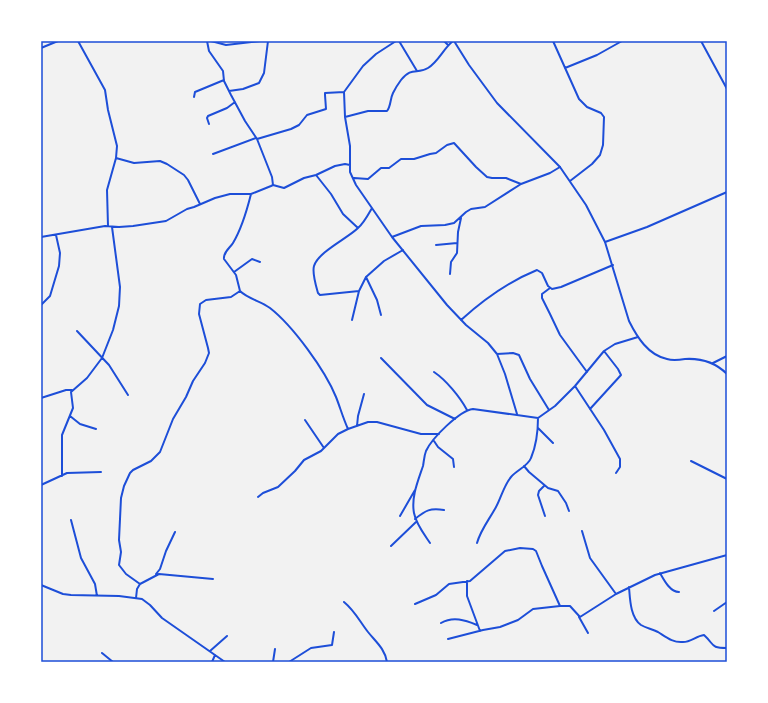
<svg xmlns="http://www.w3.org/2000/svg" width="768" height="703" font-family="Mulish,sans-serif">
	<rect width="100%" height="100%" fill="#f2f2f2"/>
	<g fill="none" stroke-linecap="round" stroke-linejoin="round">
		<path stroke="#1d4ed8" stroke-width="2" d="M78,41L105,90L108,110L117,146L116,158L107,190L108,226
			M211,41L226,45L260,41
			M399,41L417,71
			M444,41L448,45
			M553,41L579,99L587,107L601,113L604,117L603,145L600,155L592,164L570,181
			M701,41L727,89
			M41,48L58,41
			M565,68L597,55L622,41
			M229,91L243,89L259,83L264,73L268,41
			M344,92L345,117L350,146V172L356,185L392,237L447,305L466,325L488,343L497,354L505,374L517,414
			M194,97L195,92L224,80
			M345,117L368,111H387C391,106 390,99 393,93C395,89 398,84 401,80C412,66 417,75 428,68C439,61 443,49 453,41
			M209,124L207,118L208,116L227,108L235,102
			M257,139L291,129L299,125L307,115L326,109L325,95V93L344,92L363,66L376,54L396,41
			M213,154L256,138
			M116,158L134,163L160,161L167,164L184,175L188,180L200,204
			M316,175L331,194L343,214L358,228
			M354,178L368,179L381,168H389L401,159H414L430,154L436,153L447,145L454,143L476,167L487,177L492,178H506L521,184
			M273,185L284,188L304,178L316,175L335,166L345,164L350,165
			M251,194C247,210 242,228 233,243C230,248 223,252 224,259L236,275L240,291C248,299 261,301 270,308C293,326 325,370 336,397C340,407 343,418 348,429
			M372,208C368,215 364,223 358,228C348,238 318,252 314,266C312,273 316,286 318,293L320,295L359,291L366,277L384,261L403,250
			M41,237L105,226L119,227L133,226L166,221L187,209L194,207L215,198L230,194H251L271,186L273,185L272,177L257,139L245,121L231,95L224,81L223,71L209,51L207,41
			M392,237L421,226L445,225L454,223L466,212L471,209L485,207L521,184L550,173L560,167
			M605,242L647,227L727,192
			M436,245L457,243
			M234,272L252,259L260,262
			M450,274L451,262L457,253L458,232L461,218
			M366,277L377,300L381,315
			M550,288L542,294V298L550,314L560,335L587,372
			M41,305L50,296L59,266L60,253L56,235
			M352,320L359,291
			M461,320C482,301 510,281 537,270L542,273L548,286L552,289L561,287L613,265
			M77,331L109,365L128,395
			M497,354L513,353L519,355L530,379L549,410
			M381,358L427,405L455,419
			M713,363L727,356
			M434,372C446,380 460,397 467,410
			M575,386L604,430L620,459V467L616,473
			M41,398L66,390H72
			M590,409L621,375L618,369L604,351
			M70,416L80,424L96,429
			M305,420L324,448
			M357,426L358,416L364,394
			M538,428L553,443
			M434,441L438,447L453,459L454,467
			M691,461L727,479
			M524,466L529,472L548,488L558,491L566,503L569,511
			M62,476V435L73,408L71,392L87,378L102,358L113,330L119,306L120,287L112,227
			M41,485L67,473L101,472
			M544,486L539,491L538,495L545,516
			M258,497L263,493L278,487L295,471L304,460L321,451L338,434L348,429L368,422H377L421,434H439
			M400,516L415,490
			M415,519C426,510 430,508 444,510
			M71,520L81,558L95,584L97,596
			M582,531L590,558L616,594
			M430,543C424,534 416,524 414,513C411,497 418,481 423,466C424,461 424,456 426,451C432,438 459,411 473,409L538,418L555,406L575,386L604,351L615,344L638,337
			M477,543C481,529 489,520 496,507C501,498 504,485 511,477C517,470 528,466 531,458C536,446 538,430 538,418
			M391,546L416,522
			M660,573C664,580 670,592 679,592
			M156,574L160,569L166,551L175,532
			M467,581V596L480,631
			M140,584L126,574L119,565L121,552L119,540L121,498L124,486L130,473L133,470L151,461L160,452L173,419L186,397L193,381L205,363L209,353L208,348L199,314L200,304L206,300L231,297L240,291
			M41,585L63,594L71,595L119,596L142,599L150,605L162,618L225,662
			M629,587C630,598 630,617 641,625C646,628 652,629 658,632C666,637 673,643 683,642C691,642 696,636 704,635C715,645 710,648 727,648
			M136,598L137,589L140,584L159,574L213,579
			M344,602C355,611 360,622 368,632C376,642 385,649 387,662
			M415,604L436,595L449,584L470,581L505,551L520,548L533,549L536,551L542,566L560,606
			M714,611L727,602
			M579,617L588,633
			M441,623C453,616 465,620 477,625
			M448,639L483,630L500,627L518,620L533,609L560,606H570L580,617L616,594L655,575L727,555
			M210,651L227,636
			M102,653L113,662
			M212,662L215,655
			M273,662L275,649
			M289,662L311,648L332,645L334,632"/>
		<path stroke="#1d4ed8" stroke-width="2" d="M454,41L469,65L497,103L560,167L586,205L605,242L629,321C637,337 648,355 667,359C673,361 679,360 685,359C702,358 715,362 727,374"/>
	</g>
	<rect width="768" height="703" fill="none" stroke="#ffffff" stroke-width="84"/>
	<rect x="42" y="42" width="684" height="619" fill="none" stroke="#1d4ed8" stroke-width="1.5"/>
</svg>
